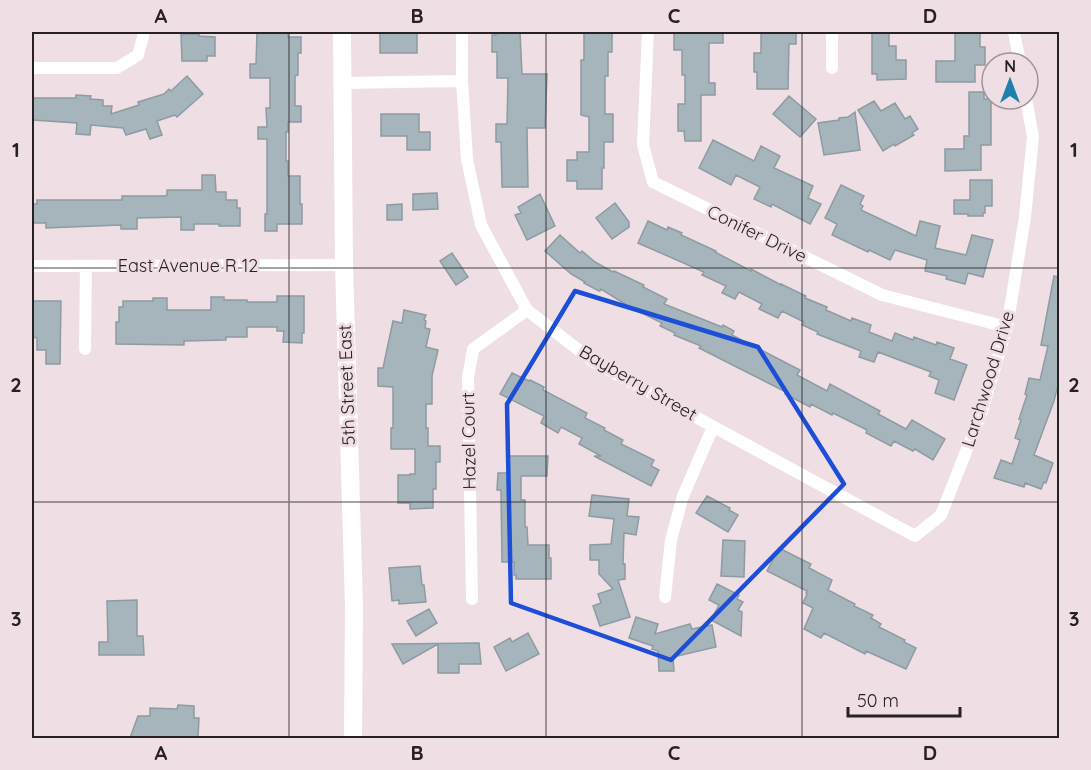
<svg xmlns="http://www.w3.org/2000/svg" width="1091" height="770" font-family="Quicksand,sans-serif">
	<rect width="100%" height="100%" fill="#efdfe5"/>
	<path fill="#a6b4bb" stroke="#8e9ba2" stroke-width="1.5" d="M257,32H288V37H301V53H298V75L295,76V106H301V122H288V132H286V161H288V176H300V204H302V224H277V231H265V214H267V139H258V127H267L266,108H270V78H250V64H256Z
		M380,32H417V53H380Z
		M496,32H520L522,74H547L545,128H527L528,187H502L501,142H496V124H507L508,78H497V52H492V35H496Z
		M584,32H612V52H608V76H605V114H613V142H604V168H602V189H577V181H567V160H577V152H589V117L581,115V60H584Z
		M688,32H723V43H709V83H715V95H701V141H685L684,131H678V104H685V75H682V50H674V33H688Z
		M761,32H796V44H789L788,89H757V72H754V53H761Z
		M872,32H889V46H896V60H906V79L877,80V74H872Z
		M955,32H980V47H985V65H975V82H936V61H955Z
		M181,34H199V36L215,37V56H207V61H182Z
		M187,76L203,94L177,117L175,115L157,121L162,135L150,139L146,129L126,135L123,128L91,125L90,135L76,134L77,123L33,120V98H76V95L91,96L90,99L103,100V106H112L111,114L139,105L138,102L164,94L169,89L171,91Z
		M969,92H984V99H991V145H981V170L945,171V149H964V136H969Z
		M789,96L816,119L800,137L773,114Z
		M874,101L881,111L895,103L905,119L910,116L918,129L912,133L914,135L895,146L894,144L883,151L858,110Z
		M855,112L860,150L824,155L818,123L839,120V118L848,117Z
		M381,114H419V132H430V150H407V136H381Z
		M713,140L754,161L761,146L780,156L774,168L813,186L808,198L821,204L810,224L772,204L771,207L754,199L760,187L736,175L731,185L699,168Z
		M202,175H215L216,192H226V200H237V208H240V226H219V224H194V230H181V217L137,218V229H121V225L46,228V223H32V204H37V200H122V196H165L167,195V190H202Z
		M970,180H992V206H985V213H983V216H968V214H954V200H970Z
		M841,185L864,196L860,204L863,206L861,210L916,236L920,221L940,226L935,248L966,255L972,235L993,240L983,277L968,273L965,284L946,279L947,276L925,271L927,260L895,250L890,260L869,250L868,252L832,235L837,224L825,218Z
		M437,193L438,209L413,210V194Z
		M540,194L555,226L527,240L515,215L521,213L518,207Z
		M615,203L629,222V227L612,239L596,218Z
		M402,204V220H387V205Z
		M648,221L667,230L668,227L682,233L681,235L716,251L715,252L751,271V269L781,285V284L806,296L805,298L827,307L826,310L851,321L852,318L871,325L869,332L892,341L895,333L913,340L914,337L936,345L937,342L954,348L950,359L967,365L954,400L935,393L939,380L929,376L931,372L878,352L874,362L859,357L861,351L817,334L818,332L802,325L804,322L782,311L778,318L759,309L762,304L739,292L735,299L722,293L726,286L702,275L704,272L638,243Z
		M560,235L580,253L582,251L595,262L613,272L614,271L644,285L643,287L667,299L664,304L722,327L723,325L734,331L732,335L800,370L797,375L827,391L830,384L880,411L878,414L906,429L912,420L945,439L933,460L915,449L913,451L894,441L891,446L866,433L867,430L833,413L832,415L811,404L810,407L785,394L786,392L699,348L701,346L674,335L675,333L660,326L662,323L630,307L601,289L600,291H599L584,283L585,282L571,274L545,251Z
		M452,253L468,277L456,285L440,261Z
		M1054,276L1059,277V390L1057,389L1054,401L1034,455L1053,463L1046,483L1044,482L1041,489L1025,483L1024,487L994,478L1001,460L1012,464L1020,440L1015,438L1021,420L1019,419L1027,395L1025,394L1029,378L1040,380L1048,346L1041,345Z
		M277,296H304V333H302V343L283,342L284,331H277V327H247V337H226V340L184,341V345L116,344V322H119V307H123V301H153V298H167V310H211V297H224V300H247V302H277Z
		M32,301H61L60,364H46V350H37V338L32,337Z
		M404,310L426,315L424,320L426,321L425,328L430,329L426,347L438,350L432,376V404H426V428H428V446H440V462H436V489H433V508L410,509V503H398V475H410V474H415V449H391V428H393V387L378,386V368H383L393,321L402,323Z
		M512,373L529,381L530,380L544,387L543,390L587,413L585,418L605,428L604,430L623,440L621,444L654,460L651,466L659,470L651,486L594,456H601L579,444L582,438L561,427L558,433L541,423L544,416L500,394Z
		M509,456H548L547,476H521V500H525V527H527L528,545H549V558H551V579H516V575H514V562H502L501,490H497L498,473H509Z
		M592,495L629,499L627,516L639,517L636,535L624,533L623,564H625V579L618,580L630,617L600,626L593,606L601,603L598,594L613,589L599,574V560H590V545L611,544L614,519L589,516Z
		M707,496L730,508L729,510L738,515L728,532L696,513Z
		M723,540L745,541L744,577L721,576Z
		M779,548L811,564L809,568L832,580L828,590L855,604L854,606L873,615L871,618L881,624L879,627L905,640L904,642L916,648L906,669L866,651L865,654L824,633L821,638L804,629L813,608L803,603L807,594L806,593L807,591L767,571Z
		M420,566L422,585H424L426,602L399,604V600L392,601L389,568Z
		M717,584L739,595L737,599L743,602L738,610L742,612L741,636L711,620L719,605L709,600Z
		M137,600V636H143L144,655H99V642H108L107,601Z
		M429,609L437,623L416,636L407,621Z
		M636,617L658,624L655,634L690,624L692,629L712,625L716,647L673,657L674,671H659L658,651L652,649L653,646L629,638Z
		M528,633L539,654L506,671L494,647L510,638L512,642Z
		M479,643L481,664H459V673H438V644L403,664L392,644Z
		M178,705L194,706V718H199L198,738H130L138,716H150V708L177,709Z"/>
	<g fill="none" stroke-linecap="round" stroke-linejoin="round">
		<path stroke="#fff" stroke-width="12" d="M462,32V81L467,159L481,225L527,310L594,362L915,536L941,515L982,411L1007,327L1025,217L1033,137L1026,99
			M648,32L643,145L653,182L882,295L1007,327
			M832,32V68
			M1014,32L1020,63
			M32,68H117L138,55L143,37V32
			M342,83L462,81
			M32,266L344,265
			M85,349L86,266
			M665,597L671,540L683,496L713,427
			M472,599L468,378L473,349L527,310"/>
		<path stroke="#fff" stroke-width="18" d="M342,32L344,265L354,607L353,738"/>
	</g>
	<path fill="none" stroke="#1d4ed8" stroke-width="4.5" stroke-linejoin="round" d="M575,291L758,347L844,484L671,660L511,603L507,404Z"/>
	<path fill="none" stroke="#272123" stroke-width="1.5" stroke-opacity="0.55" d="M289,32V738M546,32V738M802,32V738M32,268H1060M32,502H1060"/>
	<g text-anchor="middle" stroke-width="6" stroke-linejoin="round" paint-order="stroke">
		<g font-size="18" fill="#272123" stroke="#efdfe5">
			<text transform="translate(757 234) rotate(26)" y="6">Conifer Drive</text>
			<text x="188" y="272">East Avenue R 12</text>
			<text transform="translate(988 379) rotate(-73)" y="6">Larchwood Drive</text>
			<text transform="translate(638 383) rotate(30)" y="6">Bayberry Street</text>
			<text transform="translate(347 385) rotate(-92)" y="6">5th Street East</text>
			<text transform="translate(469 441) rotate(-91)" y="6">Hazel Court</text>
		</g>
	</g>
	<rect width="1091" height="770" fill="none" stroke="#efdfe5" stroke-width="66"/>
	<g transform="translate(1010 81)"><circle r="28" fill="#efdfe5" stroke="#9f9397" stroke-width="1.5"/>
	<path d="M0-4.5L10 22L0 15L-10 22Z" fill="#1e80ac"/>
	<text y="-9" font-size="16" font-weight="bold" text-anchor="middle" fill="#272123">N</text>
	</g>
	<path d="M848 707v9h112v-9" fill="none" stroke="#272123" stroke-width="3"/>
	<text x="857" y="707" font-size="18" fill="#272123" stroke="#efdfe5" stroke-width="4.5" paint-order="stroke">50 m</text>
	<rect x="33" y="33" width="1025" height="704" fill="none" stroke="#272123" stroke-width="2"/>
	<g font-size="20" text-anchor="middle" font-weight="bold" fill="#272123">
		<text x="161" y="23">A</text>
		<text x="417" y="23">B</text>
		<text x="674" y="23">C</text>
		<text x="930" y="23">D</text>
		<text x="16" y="157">1</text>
		<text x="1074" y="157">1</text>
		<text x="16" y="392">2</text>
		<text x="1074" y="392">2</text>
		<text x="16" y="626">3</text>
		<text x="1074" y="626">3</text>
		<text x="161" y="760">A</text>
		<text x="417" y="760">B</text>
		<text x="674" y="760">C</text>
		<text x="930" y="760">D</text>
	</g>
</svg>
